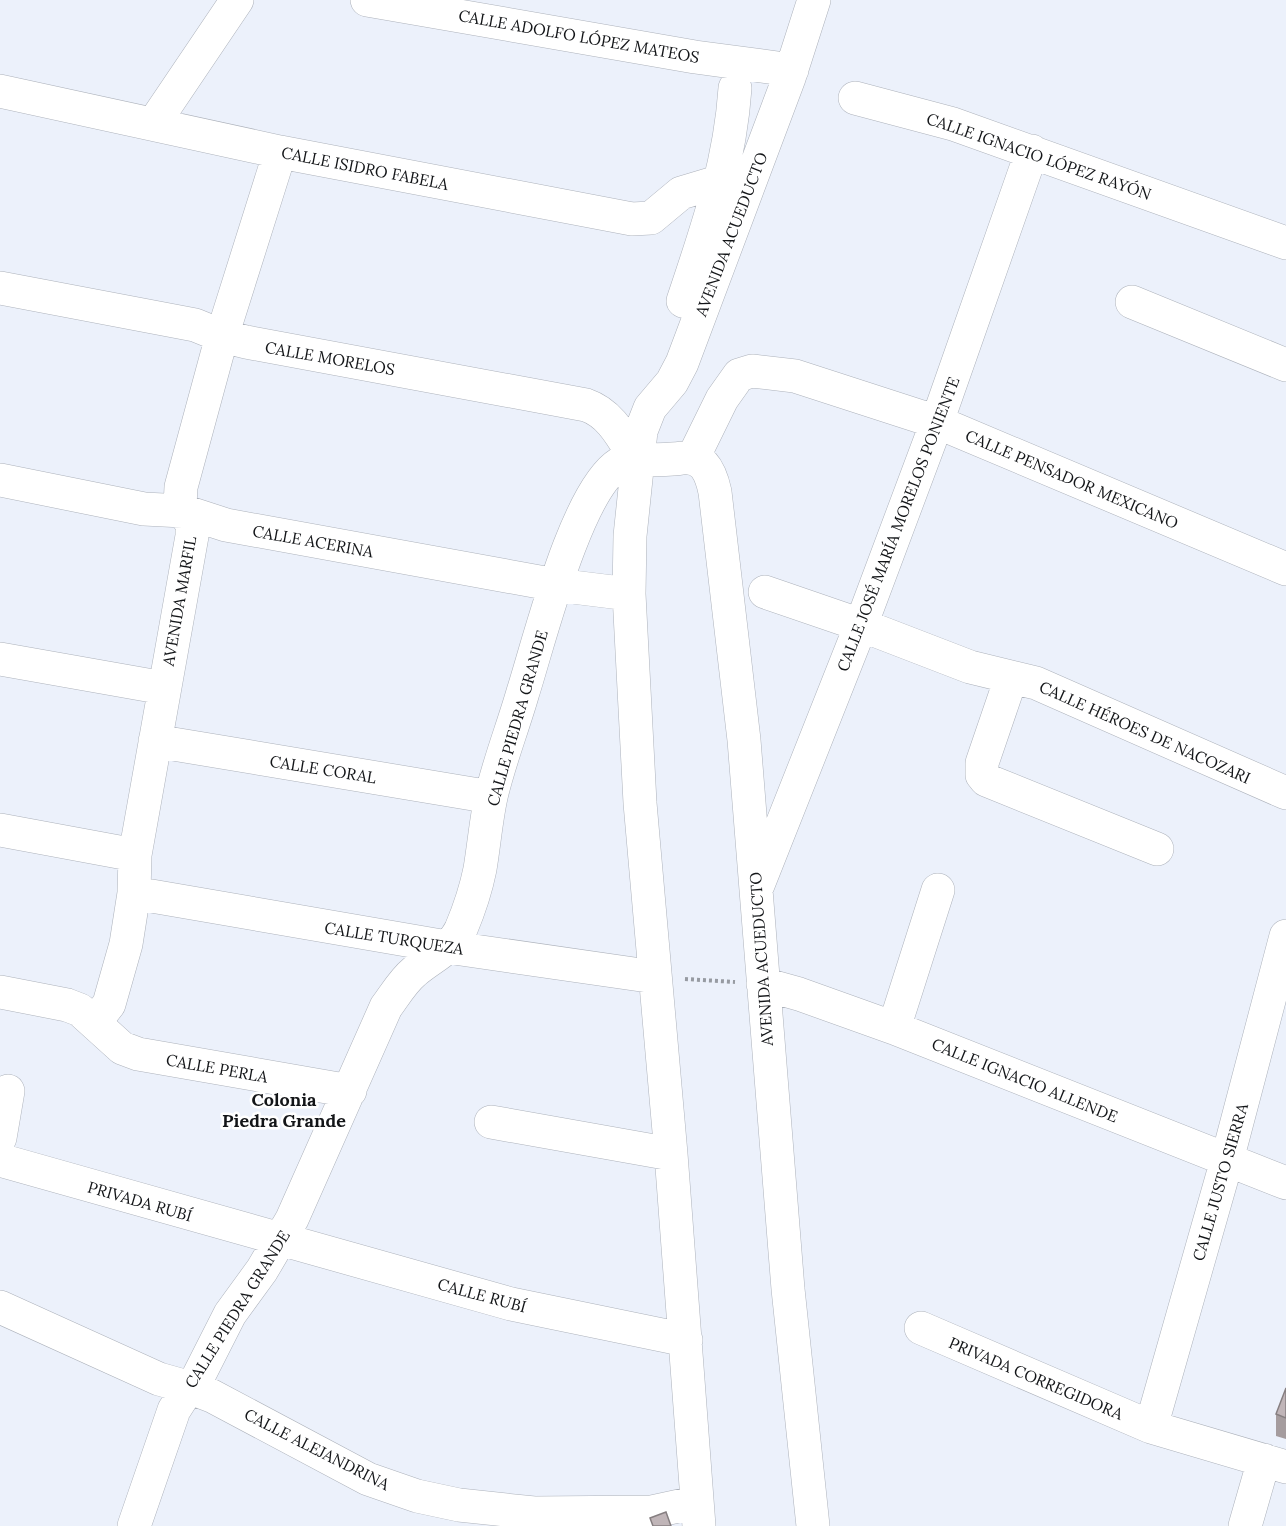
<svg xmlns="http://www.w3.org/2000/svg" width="1286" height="1526" font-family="Lora,serif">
	<rect width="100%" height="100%" fill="#ecf1fb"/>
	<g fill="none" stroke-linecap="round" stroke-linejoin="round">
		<g stroke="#adb2bb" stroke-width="34">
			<path id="minor" d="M367,0L695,57L792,70
				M0,91L280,152L632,219L651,218L681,193L721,181
				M855,98L953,124L1286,243
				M154,123L237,0
				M0,288L195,325L222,336L246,342L586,405C612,414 623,439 637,461
				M683,301C707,229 730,164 735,88
				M1132,302L1286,365
				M693,458L722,399L739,375L752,371L795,376L937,422L1286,569
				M0,480L144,509L183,511L226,525L556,585L629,594
				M765,592L861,625L970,667L1036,683L1286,793
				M0,659L164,688
				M1011,678L982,763V775L986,780L1157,849
				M155,741L491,797
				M0,830L135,855
				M758,885L861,625L937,422L1032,151
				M134,893L447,947L655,977
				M763,984L799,994L894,1028L1286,1183
				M0,992L67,1005L80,1010L122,1048L138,1054L350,1091
				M95,1022L109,1004L126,944L134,893L135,855L192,536V524L180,506L181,487L222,336L280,152
				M894,1028L938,890
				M491,1122L671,1154
				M0,1138L8,1091
				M0,1160L511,1304L686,1340
				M0,1307L159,1379L191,1388L212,1396L368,1479L417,1496L459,1505L534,1513L651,1512L697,1502
				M921,1328L1151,1427L1286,1467
				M1151,1427L1227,1160L1286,936
				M134,1526L174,1410L183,1396L195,1383L230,1314L262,1270L292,1219L386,1007C395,995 403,981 414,972C430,958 452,949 461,929C469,910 476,889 480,869C484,845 486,820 491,797C499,762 513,727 523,692C539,642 576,491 619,464C630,458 666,461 682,458C704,455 711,473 715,492L744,740L788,1289L813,1526
				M699,1526L671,1154L640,803L629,594L630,536L641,431L650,408L672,382L682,363L789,78L814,0
				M1245,1526L1264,1460"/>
		</g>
		<path stroke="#979ba2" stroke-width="4" stroke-dasharray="3 3" stroke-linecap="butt" d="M685,979L735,982"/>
		<use href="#minor" stroke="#fff" stroke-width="33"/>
	</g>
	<path fill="#a59c9e" d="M1286,1388V1439L1276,1436V1414Z"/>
	<path fill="#c0b5b8" stroke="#867f81" stroke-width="1.5" d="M1286,1388V1418L1276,1414Z
		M666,1512L671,1526H653L650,1518Z"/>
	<g text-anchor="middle" stroke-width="5" stroke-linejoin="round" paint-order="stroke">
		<g font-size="16" fill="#131518" stroke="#fff">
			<text transform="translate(579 36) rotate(10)" y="6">CALLE ADOLFO LÓPEZ MATEOS</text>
			<text transform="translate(1039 156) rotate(19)" y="6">CALLE IGNACIO LÓPEZ RAYÓN</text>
			<text transform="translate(365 168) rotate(11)" y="6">CALLE ISIDRO FABELA</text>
			<text transform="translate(731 234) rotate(-69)" y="6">AVENIDA ACUEDUCTO</text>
			<text transform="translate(330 358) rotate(10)" y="6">CALLE MORELOS</text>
			<text transform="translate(1072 479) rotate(23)" y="6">CALLE PENSADOR MEXICANO</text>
			<text transform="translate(898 524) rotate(-69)" y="6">CALLE JOSÉ MARÍA MORELOS PONIENTE</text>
			<text transform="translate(313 541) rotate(10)" y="6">CALLE ACERINA</text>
			<text transform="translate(179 601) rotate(-80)" y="6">AVENIDA MARFIL</text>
			<text transform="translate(517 718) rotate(-74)" y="6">CALLE PIEDRA GRANDE</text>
			<text transform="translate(1145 732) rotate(24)" y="6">CALLE HÉROES DE NACOZARI</text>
			<text transform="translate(323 769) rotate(9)" y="6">CALLE CORAL</text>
			<text transform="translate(394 938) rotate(9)" y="6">CALLE TURQUEZA</text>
			<text transform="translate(761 959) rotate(-94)" y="6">AVENIDA ACUEDUCTO</text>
			<text transform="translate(217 1068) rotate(10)" y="6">CALLE PERLA</text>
			<text transform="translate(1025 1080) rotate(22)" y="6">CALLE IGNACIO ALLENDE</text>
			<text transform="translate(1220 1182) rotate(-74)" y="6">CALLE JUSTO SIERRA</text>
			<text transform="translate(140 1201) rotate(16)" y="6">PRIVADA RUBÍ</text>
			<text transform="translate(482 1295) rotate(15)" y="6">CALLE RUBÍ</text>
			<text transform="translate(237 1309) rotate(-58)" y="6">CALLE PIEDRA GRANDE</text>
			<text transform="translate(1036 1378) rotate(23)" y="6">PRIVADA CORREGIDORA</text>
			<text transform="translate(317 1449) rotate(27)" y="6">CALLE ALEJANDRINA</text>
		</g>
		<g font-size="18" font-weight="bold" fill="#131518" stroke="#fff">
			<text x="284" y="1106">Colonia<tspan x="284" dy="21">Piedra Grande</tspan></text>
		</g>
	</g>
</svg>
